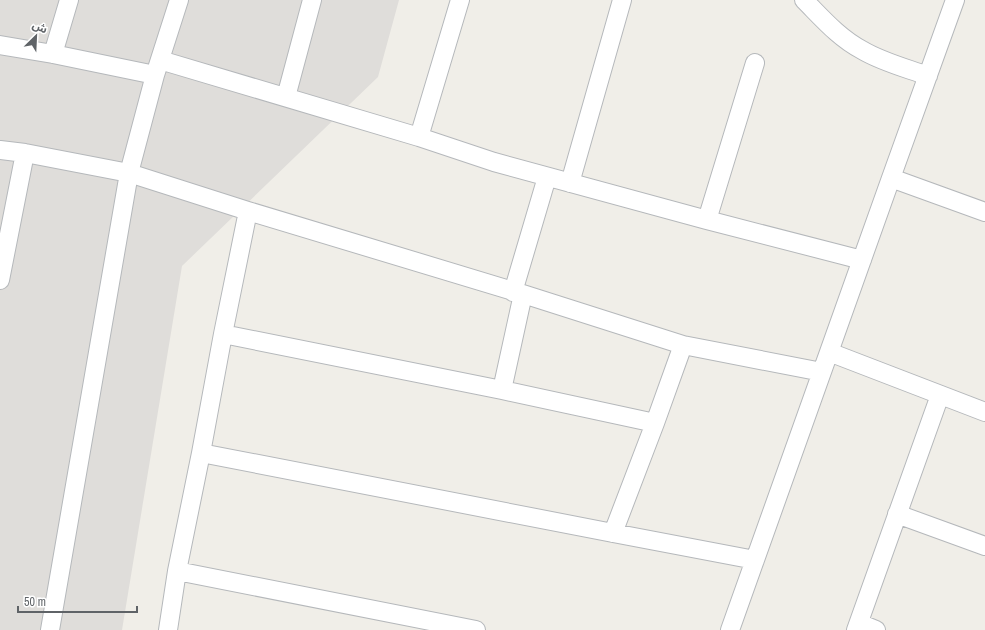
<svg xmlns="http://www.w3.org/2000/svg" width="985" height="630" font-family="'Archivo Narrow','Noto Sans Arabic',sans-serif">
	<rect width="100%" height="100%" fill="#f0eee8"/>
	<path fill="#dfddda" d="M0,0H399L378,77L182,266L122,630H0Z"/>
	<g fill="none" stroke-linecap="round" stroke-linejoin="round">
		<g stroke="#b5b8bb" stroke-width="20">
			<path id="minor" d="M804,0C822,18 839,38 862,50C882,62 906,68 928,76
				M0,45L53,54L155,75
				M53,54L69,0
				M160,60L419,137L494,162L707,220L862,260
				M286,97L312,0
				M419,137L460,0
				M0,150L25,153L129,173L248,211L523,294L683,345L822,372
				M891,178L985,212
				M570,183L622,0
				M707,220L755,63
				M0,280L25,153
				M513,292L547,177
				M223,334L502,390L655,423
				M829,352L985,412
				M502,390L523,294
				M201,453L613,533L755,560
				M897,514L985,546
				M613,533L655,423L683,345
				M177,571L476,630
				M859,623L876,630
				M50,630L129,173L155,75L179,0
				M168,630L177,571L201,453L223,334L248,211
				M730,630L891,178L955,0
				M856,630L940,395"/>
		</g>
		<use href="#minor" stroke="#fff" stroke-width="18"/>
	</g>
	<g transform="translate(36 36) rotate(24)" stroke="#ffffff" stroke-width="3" paint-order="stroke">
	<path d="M0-3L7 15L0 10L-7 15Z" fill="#5f6367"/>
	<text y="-6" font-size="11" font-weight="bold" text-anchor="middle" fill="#5f6367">ش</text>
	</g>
	<path d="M18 606v6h119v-6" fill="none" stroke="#5f6367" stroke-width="2"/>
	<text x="24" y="606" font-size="12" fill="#5f6367" stroke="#ffffff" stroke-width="3" paint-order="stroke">50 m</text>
</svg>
